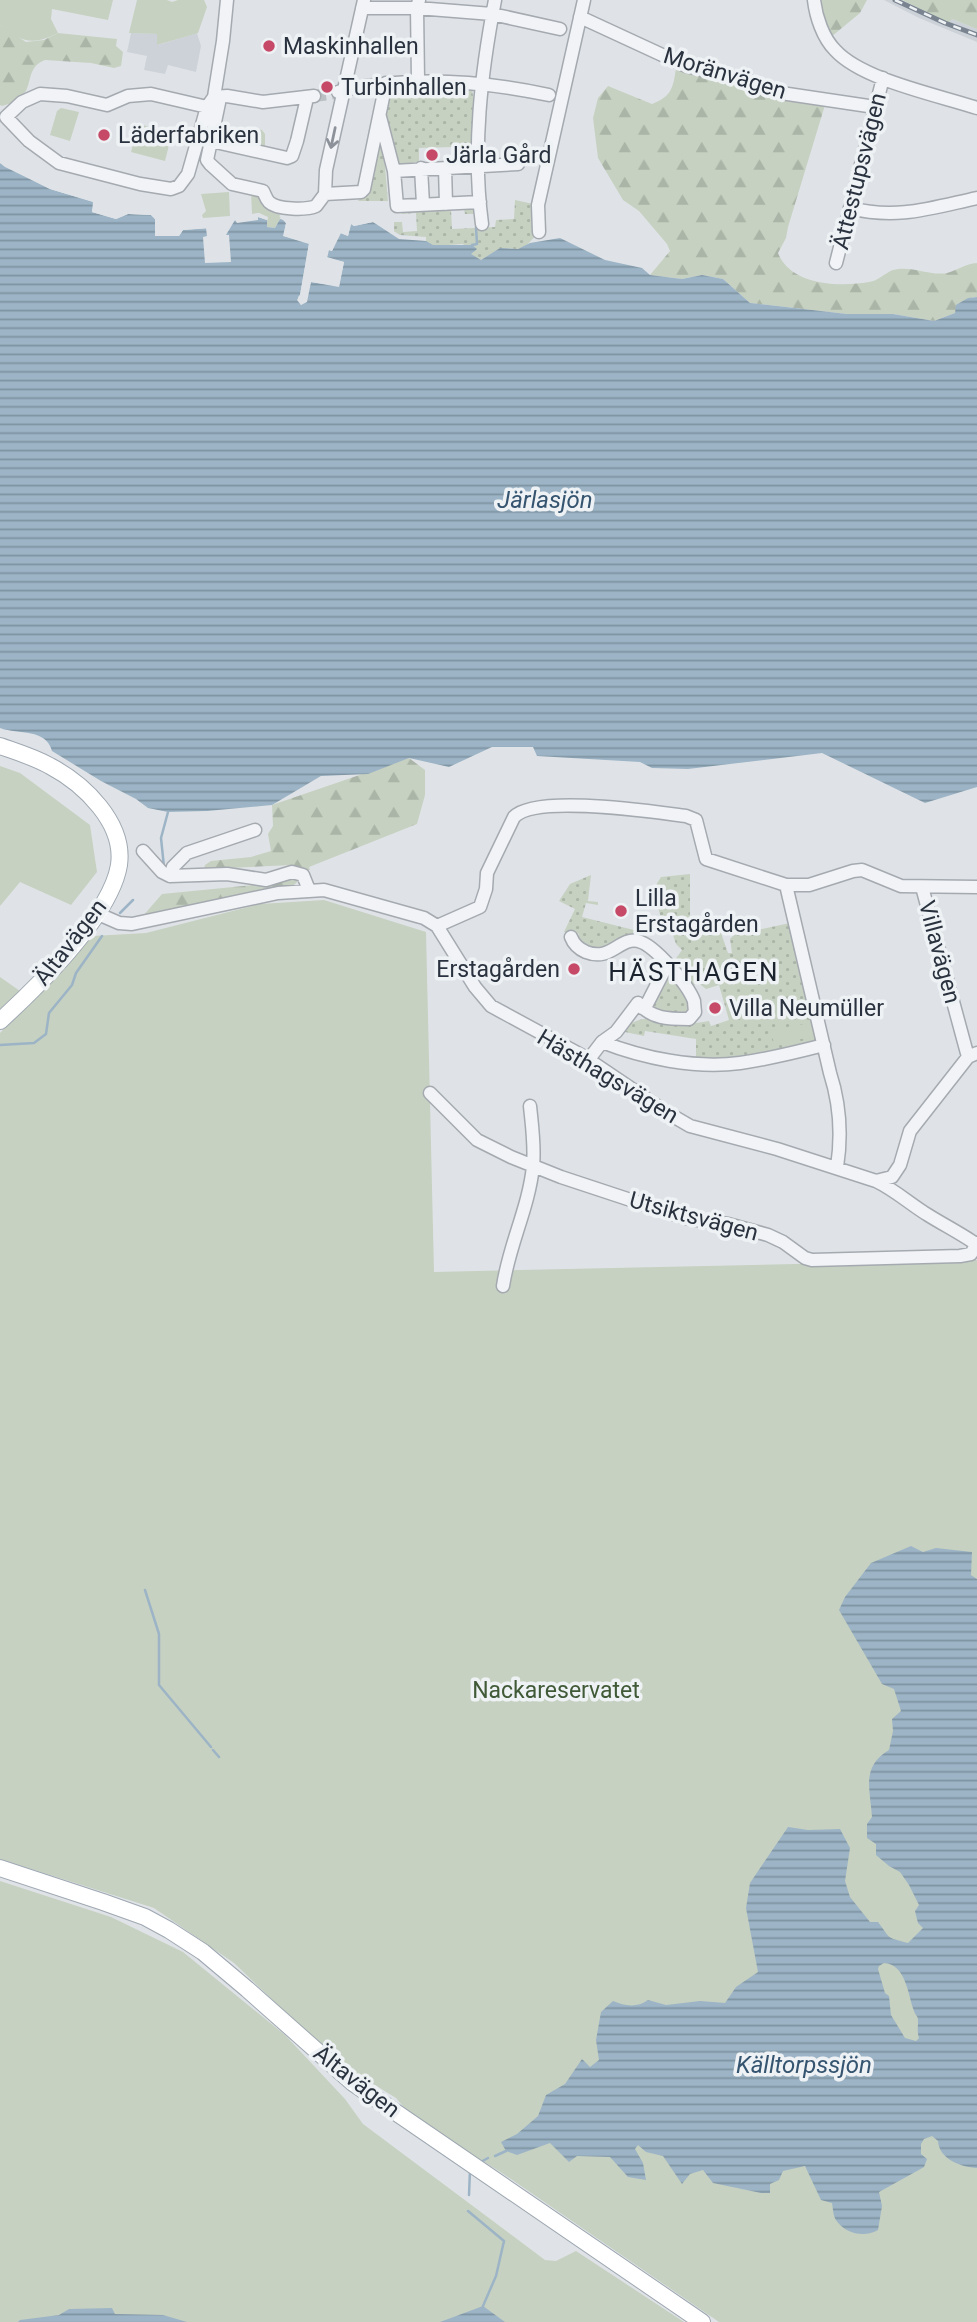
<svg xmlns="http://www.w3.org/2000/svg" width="977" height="2322" font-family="Roboto,sans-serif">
	<defs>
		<pattern id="grass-dots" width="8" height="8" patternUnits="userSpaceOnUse" patternTransform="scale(1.75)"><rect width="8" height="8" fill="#c6d1c1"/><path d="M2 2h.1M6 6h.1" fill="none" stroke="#aab4a7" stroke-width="1.8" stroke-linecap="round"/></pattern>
		<pattern id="forest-firs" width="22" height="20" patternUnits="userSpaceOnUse" patternTransform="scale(1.75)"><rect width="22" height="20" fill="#c6d1c1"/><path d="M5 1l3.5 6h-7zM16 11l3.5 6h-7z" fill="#aab4a7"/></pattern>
		<pattern id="water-rules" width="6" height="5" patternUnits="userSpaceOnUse" patternTransform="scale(1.75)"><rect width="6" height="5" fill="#9cb4c6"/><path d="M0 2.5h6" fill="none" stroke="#7f93a2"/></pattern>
	</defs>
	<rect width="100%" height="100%" fill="#dfe3e7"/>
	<path fill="#cdd2d9" d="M884,0H902L948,22L952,19L977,29V42L919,18Z
		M131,33L157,34L158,45L197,33L201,46L196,72L168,65L165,74L144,70L147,56L127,52Z"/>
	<path fill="url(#grass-dots)" d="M397,87L472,88L473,96L472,161H455L454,147L419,148V162L393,165L383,118L388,93Z
		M379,138L383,144L388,201H358L364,193Z
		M515,200L538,205L539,232L526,246L518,249L501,248L481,260L474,258L463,244L433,246L419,237L400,235L394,232V222H402L403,232L417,231L416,213L402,214V209L480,202L481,214H465L464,209L451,210L452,229L495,227L496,220L514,219Z
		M690,874V916L699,927L721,933L728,953H732L730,939L734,935L790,923L816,1039L814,1043L746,1058L696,1060V1039L645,1031L644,1036L625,1032L623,1030C641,1011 664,1021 687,1023C694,1024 701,1022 709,1021L711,1026L729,1020L719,985L706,989L697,982L692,988L672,964L682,950L676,944L667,917L661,918L653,890L661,877Z
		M591,875L588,901L598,902V905L586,903L582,917L638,931V937L591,952L578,939L579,934L564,932L575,909L559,901L570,884Z
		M667,973H670L690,999L689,1015L649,1012Z"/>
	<path fill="url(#forest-firs)" d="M819,0H867L860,13L831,37Z
		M902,0H977V29L952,19L948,23Z
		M0,25L26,42L44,40L58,33L117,39L116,46L123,52L121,66L114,68L91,63L45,60C19,70 42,97 2,106L0,105Z
		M676,68L825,105L788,227L786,238L778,253C791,286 840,287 869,282C878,281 885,273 893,270C912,265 928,276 947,273C958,270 965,264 977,263V297H973L955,313L934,321L893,314H847L750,303L723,279L702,275L682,279L650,275L670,251L667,244L639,211L623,200L598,158L593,118L598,98L608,86L652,104C672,96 673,88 676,68Z
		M409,758L425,770V795L417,824L309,867L310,870H302L292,865L204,869L205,865L211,861L251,857L271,851L268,834L273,826L272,805Z
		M290,875L297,878L298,881L292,887L142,917L162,894L265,884Z"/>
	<path fill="#c6d1c1" d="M0,0H113L108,20L52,9L51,19L58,33C32,46 22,42 0,25Z
		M137,0H167L172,2L178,0H204L207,7L198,33L157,45V34L129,33Z
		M61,108L79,112L70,141L50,135L57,111Z
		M139,124L172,133L165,161L131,152Z
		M247,127L262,130L265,134V147L237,141Z
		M251,191H255L275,209L281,217L275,228L267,227L266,223L268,218L259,213L252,214Z
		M229,192L230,216L203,218L202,215L206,211L201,194Z
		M0,766L20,773L90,825L97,872L71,905L20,882L0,906Z
		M324,900L426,932L434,1272L977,1260V2322H719L502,2173L413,2118L396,2098L357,2074L308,2034L234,1963L154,1908L0,1859V1033L93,936L146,933L260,904Z
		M0,977L20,991L0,1009Z
		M810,1023L813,1037L774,1044L771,1030Z
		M0,1881L111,1917L183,1952L285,2035L345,2099L363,2124L545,2260L556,2261L576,2251L684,2322H0Z"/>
	<path fill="url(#water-rules)" fill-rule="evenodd" d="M0,163L50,189L94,202L92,212L116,219L128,214L151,215L155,219V236H179L183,230L213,228L214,223L258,217L267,220V227L275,228L280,219L284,220L286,223L284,236L309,243L300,295L298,297L301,305L306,297L311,282L339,286L344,262L327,258L329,250L332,251L341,233L348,236L351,224L354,226L373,222L400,235L419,237L433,245H472L477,249L471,254L481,260L500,248L518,249L530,243L560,238L605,260L642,268L650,275L682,279L702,275L723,279L750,303L847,314H893L934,321L955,313L956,305L968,298L977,297V787L925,803L822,753L688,769L652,768L640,762L537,756L533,747H492L449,767L409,758L368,774L321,776L272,805L207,811L168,812L148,808L136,799L101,781L52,751C46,728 19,735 0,728Z
		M911,1546L923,1552L936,1548L972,1552L971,1575L977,1579V2168C961,2167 939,2159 938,2141L932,2136L924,2139L921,2144V2154L927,2159L924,2167L917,2171L879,2192L882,2206L878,2230C865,2238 845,2234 836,2220C833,2216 833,2208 832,2203L821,2200L805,2166L783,2171L779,2180L770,2184V2193H761L713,2183L703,2170L690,2174L682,2184L663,2156L646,2152L638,2145L635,2149L643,2163L646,2180L628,2177L610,2157L577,2156L569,2162L550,2143L517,2155L506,2151L501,2142L517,2134L538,2116L546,2095L565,2084L582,2059L590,2067L599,2060L596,2040L601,2012L613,2001C625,2006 637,2008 648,2000L666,2005L700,2001L725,2003L736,1987L758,1972L746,1908L750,1883L788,1827L808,1830L840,1829L850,1848L845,1881L850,1897L870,1922H878C891,1939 885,1937 908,1943L923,1928L918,1923L915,1911L919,1905L909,1885L900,1872L889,1866L876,1855V1844L867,1838V1824L872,1817C870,1788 861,1767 889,1750L893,1731L892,1719L901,1711L894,1689L882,1684L839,1610L845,1597L871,1563ZM884,1963C906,1964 908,1995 914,2011C916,2017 918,2015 918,2021C918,2028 917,2031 919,2038L916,2041L905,2038L891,2015L889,1996L885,1993L878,1969L879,1966Z
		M483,2306L505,2322H440Z
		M112,2308L115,2314L163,2315L187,2322H18L20,2320L59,2315L69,2309Z"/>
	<path fill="#dfe3e7" d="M0,159L51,186L95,199L97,202L96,210L117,215L127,211L153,212L159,218L158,232L177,233L182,227L210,224L213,219L259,213L268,217L267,220L258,217V220L237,223L235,220L226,235H229L231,262L205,263L203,237L207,236L206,228L183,230L179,236H155V219L151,215L128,214L116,219L92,212L93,202L50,189L5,167L0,163Z
		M279,216L286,217L289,222L287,233L307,238L312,242L303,295L308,280L311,278L337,282L340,264L325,261L323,257L326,248L330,247L338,231H345L350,221L374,219L400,235L426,237V241L399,239L373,222L354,226L351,224L348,236L340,233L332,251L328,250L327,257L344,262L339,287L311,282L307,302L301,305L297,300L300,295L309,244L283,236L286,223Z"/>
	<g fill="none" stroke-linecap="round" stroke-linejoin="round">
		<path stroke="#9cb4c6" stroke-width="2.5" d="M472,245L477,244L476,227L480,225
			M164,867L161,838L168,812
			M120,913L133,900
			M0,1045L34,1043L46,1034L49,1013L72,985L76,973L102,936
			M145,1590L159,1634V1685L211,1747
			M213,1750L219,1757
			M495,2156L506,2151
			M479,2163L488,2158
			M469,2195L470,2170
			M468,2211L504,2241L496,2276L483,2306"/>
		<path stroke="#bbc0c5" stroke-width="12" stroke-dasharray="12 6" stroke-linecap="butt" d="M314,96L337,93"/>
		<g stroke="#a5aab1" stroke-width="15">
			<path id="minor" d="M814,0C816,17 823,38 835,50C862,80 938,95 977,108
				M362,8H417L492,14L560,29
				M580,17L686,66L743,79L781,93L875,107
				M418,80L417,8L419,0
				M338,92C350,88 363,86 376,85C434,77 492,83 549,95
				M314,96L263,102L227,96L214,97L219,103L207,160L210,164L232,184L263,191C265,195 266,199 269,202C277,210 307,210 316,206L325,194L326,170L364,0
				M207,107L151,94L128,96L107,105L67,96L40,94L22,102L6,117L29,141L59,163L140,184L171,189L179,186L188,174L207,107L214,97L223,41L227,0
				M380,117L394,171L397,206L480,202
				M211,141L287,158L292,156L297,141L307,98
				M421,168L423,204
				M445,168L446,204
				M394,171L518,164
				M325,194L361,192L364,189L386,83
				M850,208C897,220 931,208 977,198
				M482,224C472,150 481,73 495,0
				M539,232L538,205L584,0
				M836,263L883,78
				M143,851L162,872L170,876L227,874L266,880L292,872L303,875L309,890
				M170,876L173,867L187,853L255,830
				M786,885L830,1073C840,1104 842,1135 837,1167
				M922,887L968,1057
				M96,913L119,923L132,924L278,893L324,890L424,918L437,926L475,987L491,1006L583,1056L666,1112L690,1126L777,1149L876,1181C895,1190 910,1204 928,1215C944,1225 960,1233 976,1244
				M437,926L480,907L486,889L487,873L514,817C536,794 653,812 686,816L696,820L706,859L786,885H809L853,871L862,870L901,886L977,887
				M571,937C574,945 579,949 586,952C611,962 619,937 638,941C655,945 688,985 694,1001C694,1002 695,1012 695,1012L689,1019C668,1019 652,1019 638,1003L616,1032L602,1042
				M642,1008L647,1004L667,965
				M589,1059L602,1042C643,1058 695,1069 740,1063C768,1059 797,1052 824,1045
				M430,1093L477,1140L511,1157L561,1177L670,1213L690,1219L728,1224L768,1235L783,1242L805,1258L812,1260L960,1256L971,1254L977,1243
				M876,1181L892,1177L900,1165L910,1131L968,1057L977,1053
				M503,1286C509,1245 529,1207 533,1166C535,1146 532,1126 530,1106"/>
		</g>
		<g stroke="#9fa8b2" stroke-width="18">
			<path id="major" d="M0,746C17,752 34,757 50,766C84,784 125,823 119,865C111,915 37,987 0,1021
				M0,1868L103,1902L145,1917L169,1930L203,1952L247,1989L353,2083L702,2322"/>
		</g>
		<use href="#minor" stroke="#f1f3f6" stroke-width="12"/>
		<use href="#major" stroke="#fff" stroke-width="16"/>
		<g stroke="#798490" stroke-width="5">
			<path id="rail" d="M895,0L945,23L977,35"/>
		</g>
		<use href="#rail" stroke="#eef2f5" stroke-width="2.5" stroke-dasharray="8" stroke-linecap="butt"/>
	</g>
	<defs><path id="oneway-shaft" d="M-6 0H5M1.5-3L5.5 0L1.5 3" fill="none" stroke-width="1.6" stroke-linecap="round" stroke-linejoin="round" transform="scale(1.75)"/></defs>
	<use stroke="#8d929a" href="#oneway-shaft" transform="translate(333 138) rotate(102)"/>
	<g fill="#c64a67" stroke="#eef2f5" stroke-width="2.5">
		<circle cx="269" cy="46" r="7"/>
		<circle cx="327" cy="87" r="7"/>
		<circle cx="104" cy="135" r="7"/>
		<circle cx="432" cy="155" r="7"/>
		<circle cx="621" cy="911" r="7"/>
		<circle cx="574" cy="969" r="7"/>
		<circle cx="715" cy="1008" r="7"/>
	</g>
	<g text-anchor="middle" stroke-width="7" stroke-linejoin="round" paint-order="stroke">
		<g font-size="23" fill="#29323e" stroke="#eef2f5" text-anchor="start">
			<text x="283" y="54">Maskinhallen</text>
			<text x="341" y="95">Turbinhallen</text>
			<text x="118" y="143">Läderfabriken</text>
			<text x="446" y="163">Järla Gård</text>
			<text x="635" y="906">Lilla<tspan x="635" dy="26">Erstagården</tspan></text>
			<text x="560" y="977" text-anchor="end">Erstagården</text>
			<text x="729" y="1016">Villa Neumüller</text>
		</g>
		<g font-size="23" fill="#29323e" stroke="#eef2f5">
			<text transform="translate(725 73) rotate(17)" y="8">Moränvägen</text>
			<text transform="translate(859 171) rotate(-76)" y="8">Ättestupsvägen</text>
			<text transform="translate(70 942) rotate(-52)" y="8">Ältavägen</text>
			<text transform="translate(940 952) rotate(75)" y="8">Villavägen</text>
			<text transform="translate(608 1076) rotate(31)" y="8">Hästhagsvägen</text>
			<text transform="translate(694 1216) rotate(15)" y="8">Utsiktsvägen</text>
			<text transform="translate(357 2081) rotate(38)" y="8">Ältavägen</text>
		</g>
		<g font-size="23" fill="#405937" stroke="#eef2f5">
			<text x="556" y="1698">Nackareservatet</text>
		</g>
		<g font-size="24" font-style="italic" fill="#35546f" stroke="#eef2f5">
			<text x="545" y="508">Järlasjön</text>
			<text x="804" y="2073">Källtorpssjön</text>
		</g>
		<g font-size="26" letter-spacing="2" fill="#1b232e" stroke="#eef2f5">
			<text x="694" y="981">HÄSTHAGEN</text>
		</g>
	</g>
</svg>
